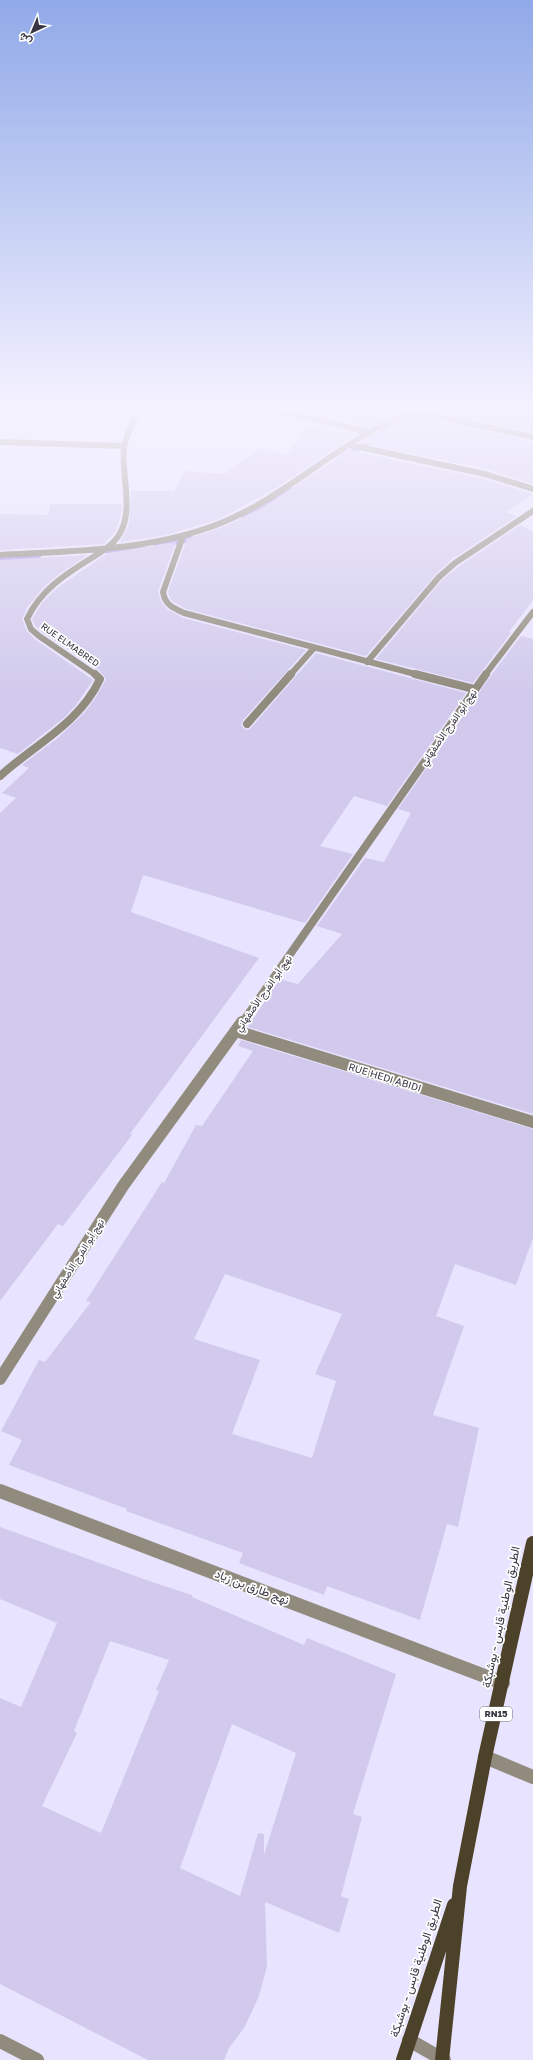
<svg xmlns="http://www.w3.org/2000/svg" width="533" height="2060" font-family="'Golos Text',Vazirmatn,sans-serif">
	<rect width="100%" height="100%" fill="#e8e3fe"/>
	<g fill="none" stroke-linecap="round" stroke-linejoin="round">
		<path stroke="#ad99e7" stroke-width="6" d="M343,457L400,423L435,406
			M244,517L290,490
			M157,545L191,539
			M108,551L142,548
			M0,559L38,556"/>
	</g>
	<path fill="#d1caec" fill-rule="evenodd" d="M431,406H533V432L429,409Z
		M355,410L389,417L368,428L348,422Z
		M415,416L533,442V484L486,469L361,443Z
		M305,428L341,433L342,431L357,434L276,488L219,519L166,535L120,542L129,524L131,491H174L185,471L224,474L260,448L286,456Z
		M350,450L484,479L533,494L506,512L517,516L452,559L436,574L366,656L186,609L171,600L168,592L187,539L223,527L262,508Z
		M50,504H122L121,513L116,531L104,544L0,550V514L48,515Z
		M520,525L533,531V600L509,632L511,633L473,683L376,659L442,580L458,567Z
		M176,542L158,591L161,602L167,609L183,618L306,650L243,720L241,725L244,729L248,730L251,728L316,653L466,693L387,806L354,796L320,846L353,854L305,923L143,875L131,912L259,958L130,1134L132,1135L110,1164L63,1226L58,1224L0,1301V813L16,798L2,793L29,768L22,765L59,737L85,712L96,697L106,679L99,670L42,632L35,626L32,619L42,603L57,588L108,553Z
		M88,555L59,574L43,588L28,606L22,619L27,631L36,640L93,680L76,705L65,717L18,754L0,748V560Z
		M521,636L533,639V1114L248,1027L279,979L298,984L342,934L317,926L365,858L384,862L411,813L398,809L492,674Z
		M241,1040L533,1129V1238L516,1285L455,1264L436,1316L464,1326L433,1415L479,1428L458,1527L447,1524L420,1620L327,1586L324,1595L239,1563L243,1553L126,1511L127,1509L9,1465L22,1440L1,1431L39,1360L45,1362L91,1302L86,1301L162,1182L164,1183L196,1125L202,1126L253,1051L238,1046ZM225,1274L342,1314L315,1374L336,1381L312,1458L232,1434L260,1360L194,1339Z
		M0,1527L152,1582L192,1595V1597L304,1645L307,1638L396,1674L353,1814L362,1817L341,1896L349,1899L339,1933L265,1902L267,1966L259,1996L244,2028L229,2048L224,2060H148L0,1984V1698L21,1707L57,1623L0,1599ZM110,1641L169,1660L156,1690L159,1691L101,1833L42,1806L77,1733L74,1731ZM232,1724L296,1753L264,1855V1834L258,1833L240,1896L180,1868Z"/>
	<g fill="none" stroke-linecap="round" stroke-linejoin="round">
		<path stroke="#918b7d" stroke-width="6" d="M119,406H140
			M244,406L313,418L370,433
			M415,411L533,437
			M0,442L124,446
			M350,445L485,474L533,489
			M183,536L163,592C165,605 173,608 184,613L419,675
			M0,555C74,551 151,551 221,523C275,501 318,462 368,433C387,422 407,415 426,406
			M367,662L439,577L455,563L533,511
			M96,675L39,636L31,629L27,619C40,591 64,575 90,559C101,552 114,545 120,533C134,509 121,475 124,448C126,433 135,419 141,406
			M290,675L314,648
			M485,675L533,612"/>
		<path stroke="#918b7d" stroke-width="8" d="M415,674L474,689
			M247,724L291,674
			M0,776C34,745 80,723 100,679L95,674
			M242,1023L486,674"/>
		<path stroke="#918b7d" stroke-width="12" d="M236,1031L533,1122
			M0,1379L123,1186L242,1022"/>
		<path stroke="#918b7d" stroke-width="14" d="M0,1491L503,1683
			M485,1757L533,1777
			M409,2040L444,2060
			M0,2041L37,2060"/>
		<path stroke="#4c4129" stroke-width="14" d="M403,2060L454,1905
			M442,2060L460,1886L485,1757L533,1543"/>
	</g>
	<linearGradient id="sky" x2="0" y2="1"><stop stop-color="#90a9e8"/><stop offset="0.59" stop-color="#f5f2ff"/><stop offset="1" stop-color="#f5f2ff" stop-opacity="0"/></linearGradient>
	<rect width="533" height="694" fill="url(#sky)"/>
	<g text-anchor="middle" stroke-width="3.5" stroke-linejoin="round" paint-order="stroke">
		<g font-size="9" fill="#393644" stroke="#fff">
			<text transform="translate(70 645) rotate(35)" y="3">RUE ELMABRED</text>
		</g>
		<rect fill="#fff" stroke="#74727c" stroke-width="1" x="480" y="1707" width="32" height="14" rx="3"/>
		<g font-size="9" font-weight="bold" fill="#393644">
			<text x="496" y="1717">RN15</text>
		</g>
		<g font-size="10" fill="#393644" stroke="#fff">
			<text transform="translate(448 727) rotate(-55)" y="4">نهج أبو الفرج الأصفهاني</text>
			<text transform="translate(263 993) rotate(-55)" y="4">نهج أبو الفرج الأصفهاني</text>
			<text transform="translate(385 1077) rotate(17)" y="4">RUE HEDI ABIDI</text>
			<text transform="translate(77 1258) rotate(-58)" y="4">نهج أبو الفرج الأصفهاني</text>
		</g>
		<g font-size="12" fill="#393644" stroke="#fff">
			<text transform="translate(252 1587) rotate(21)" y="4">نهج طارق بن زياد</text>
			<text transform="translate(501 1617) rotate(-78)" y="4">الطريق الوطنية قابس - بوشبكة</text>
			<text transform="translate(416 1968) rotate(-72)" y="4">الطريق الوطنية قابس - بوشبكة</text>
		</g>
	</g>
	<g transform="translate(32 32) rotate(224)" stroke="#ffffff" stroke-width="3" paint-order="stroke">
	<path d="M0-3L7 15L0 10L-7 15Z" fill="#393644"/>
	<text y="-6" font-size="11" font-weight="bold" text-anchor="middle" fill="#393644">ش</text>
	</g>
</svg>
